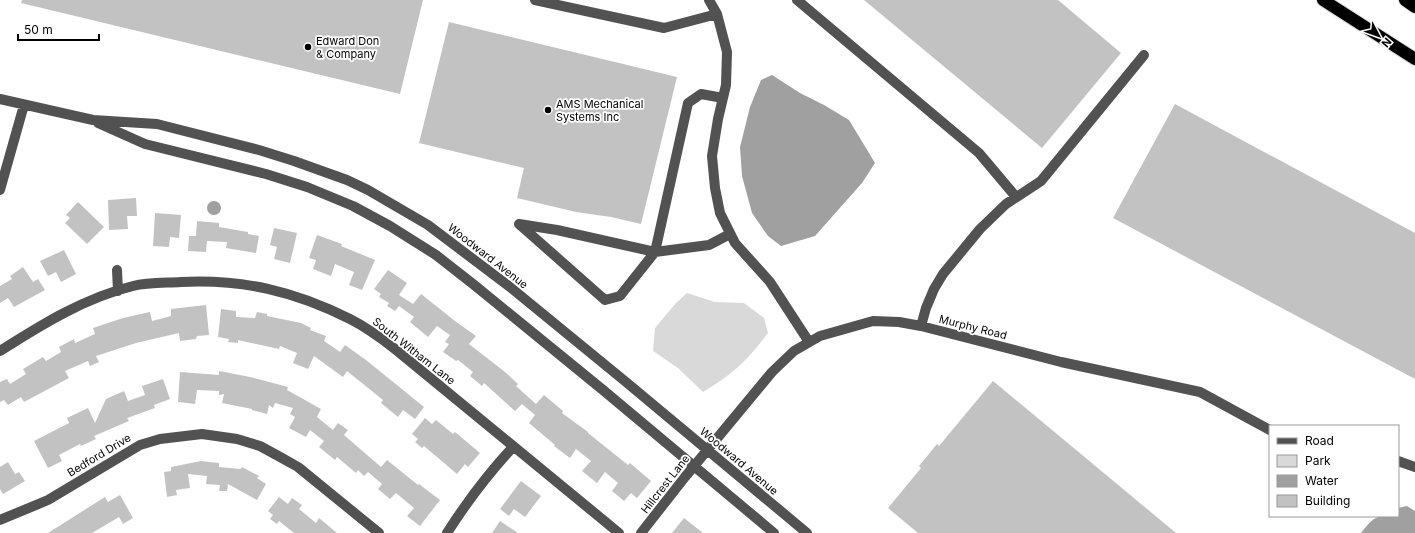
<svg xmlns="http://www.w3.org/2000/svg" width="1415" height="533" font-family="Inter,sans-serif">
	<rect width="100%" height="100%" fill="#fff"/>
	<path fill="#d9d9d9" d="M687,293L715,302L744,303L764,318L768,333C749,359 731,376 703,392L678,368L653,351L655,328L676,303Z"/>
	<path fill="#a0a0a0" d="M772,75L800,93L824,105L849,120L875,163L862,183L815,236L781,246L768,236L752,213L742,176L740,147L750,107L761,80Z
		M207 208a7 7 0 1 1 14 0a7 7 0 1 1-14 0Z
		M1407,506L1415,511V533H1361C1375,515 1376,516 1398,516V508Z"/>
	<path fill="#c2c2c2" d="M22,0H423L400,94L21,3Z
		M864,0H1058L1121,53L1042,148Z
		M449,22L677,77L641,224L611,217L576,212L517,198L524,168L419,143Z
		M1175,104L1415,233V379L1113,218Z
		M136,198L137,216H127L128,229L109,230L108,200Z
		M78,202L104,227L87,244L65,223L70,218L66,215Z
		M155,213L181,215L179,238L170,237L169,247L153,246Z
		M197,221L219,223V227L248,232V234L259,236L256,253L226,248L227,242L207,241L206,252L188,251L189,236H196Z
		M274,228L297,233L290,263L274,259L277,247L270,245Z
		M317,235L342,244L341,246L375,260L362,290L349,285L354,272L335,264L331,276L313,269L316,260L309,258Z
		M64,250L76,274L61,282L56,272L48,276L40,261Z
		M23,267L33,282L38,279L45,290L14,307L8,298L0,303V286L12,279L10,276Z
		M388,270L407,283L399,295L413,304L421,294L455,321L476,336L469,344L505,372L518,384L516,386L536,404L544,395L563,411L562,413L588,432V433L628,465L630,463L651,481L637,498L631,493L624,501L612,491L618,483L605,472L597,483L582,471L591,461L576,449L570,458L554,446L555,445L529,423L535,415L522,404L515,411L484,383L482,386L470,376L473,372L458,360L456,361L443,352L449,344L445,342L450,335L437,326L428,337L410,322L414,317L399,306L395,311L387,306L389,303L379,297L381,294L374,289Z
		M206,305L209,335L197,336L196,339L180,341L179,333L136,343L96,356L99,362L90,366L88,361L65,371L69,378L24,402L21,397L8,405L4,400L0,402V382L7,379L10,384L26,374L23,369L43,357L46,361L61,352L59,347L74,339L75,343L95,334L93,328L123,318L150,312L152,321L171,316V309Z
		M221,309L236,311V317L255,318L257,312L267,314V316L301,323L311,328L310,330L326,336L324,341L340,352L345,345L366,360L424,407L415,419L403,410L398,417L381,403L383,400L347,371L343,377L314,356L308,369L293,363L297,353L280,346L279,349L238,340V343L228,342L229,339L218,337Z
		M219,371L250,377L288,387L287,390L321,409L317,417L333,430L338,423L348,430L344,435L381,467L387,460L418,485L419,484L440,500L420,526L407,516L414,508L396,493L390,499L378,489L382,484L368,472L364,476L358,470L356,473L337,457L335,460L319,447L324,441L310,430L306,437L289,428L295,417L290,414L293,408L275,403L273,408L269,405L267,414L252,410V409L222,403L224,394L219,395V391L197,390L195,404L178,402L180,372L219,375Z
		M163,379L170,399L154,405L155,408L127,418L129,421L94,436L96,439L81,446L80,444L59,455L62,461L48,468L34,441L69,423L67,418L88,408L95,423L106,399L124,391L128,401L145,395L142,386Z
		M993,381L1176,533H918L888,508L921,468L919,466L937,444L939,446Z
		M425,418L432,424L436,420L453,434L455,432L480,453L468,467L465,464L457,474L424,446L422,448L415,442L418,439L412,434Z
		M201,461L219,463V467L241,469L242,467L259,476L257,478L266,484L257,500L228,484L227,491H219L220,485L206,484L207,476L188,474L190,488L176,490L177,495L167,497L164,472L171,471V467Z
		M8,462L15,474L19,472L25,481L3,494L0,489V467Z
		M521,481L541,496L525,517L514,509L509,516L500,509Z
		M120,495L133,518L123,524L119,517L92,533H48L105,497L108,502Z
		M279,497L288,504L292,498L302,505L299,509L316,523L319,518L337,533H294L279,521L277,524L270,519L273,515L268,511Z
		M684,518L703,533H672Z
		M500,521L518,533H492Z"/>
	<g fill="none" stroke-linecap="round" stroke-linejoin="round">
		<g stroke="#dbdbdb" stroke-width="14">
			<path id="highway" d="M1323,0L1415,59
				M1405,0L1415,7"/>
		</g>
		<path stroke="#525252" stroke-width="10" d="M535,0L664,28L717,14
			M709,0L717,14L727,52L726,85L718,119L712,156L715,188L720,213L735,243L770,282L809,342
			M797,0L979,153L1016,197
			M723,98L701,94L688,103L655,252L557,230L519,224L605,300L620,296L655,252L709,245L730,234
			M0,99L93,120L157,124L259,150L294,161L347,180L368,190L428,225L510,287L626,382L807,533
			M98,123L145,144L266,174L307,187L353,206L390,226L436,255L473,284L603,390L774,533
			M0,190L24,105
			M117,270L118,291
			M921,326L926,308L934,289L943,274L980,229L1006,204L1041,181L1144,55
			M0,351C41,325 84,298 133,286C148,282 165,283 181,282C243,279 294,291 350,319C366,327 381,338 395,349L619,533
			M1398,461L1415,467
			M0,520L48,500L140,445L160,439L202,434L237,439L260,446L282,458L298,467L379,533
			M447,533C468,500 487,475 513,447
			M641,533L685,477L772,372L794,351L820,336L873,321L899,322L921,326L1061,362L1200,392L1270,430"/>
		<use href="#highway" stroke="#000" stroke-width="12"/>
	</g>
	<g fill="#000" stroke="#fff" stroke-width="1.5">
		<circle cx="308" cy="47" r="4"/>
		<circle cx="548" cy="110" r="4"/>
	</g>
	<g text-anchor="middle" stroke-width="3.5" stroke-linejoin="round" paint-order="stroke">
		<g font-size="11" fill="#000" stroke="#fff" text-anchor="start">
			<text x="316" y="45">Edward Don<tspan x="316" dy="13">&amp; Company</tspan></text>
			<text x="556" y="108">AMS Mechanical<tspan x="556" dy="13">Systems Inc</tspan></text>
		</g>
		<g font-size="11" fill="#000" stroke="#fff">
			<text transform="translate(488 256) rotate(38)" y="4">Woodward Avenue</text>
			<text transform="translate(973 327) rotate(14)" y="4">Murphy Road</text>
			<text transform="translate(414 351) rotate(38)" y="4">South Witham Lane</text>
			<text transform="translate(99 455) rotate(-31)" y="4">Bedford Drive</text>
			<text transform="translate(739 461) rotate(40)" y="4">Woodward Avenue</text>
			<text transform="translate(665 484) rotate(-52)" y="4">Hillcrest Lane</text>
		</g>
	</g>
	<rect x="1269" y="425" width="130" height="92" fill="#ffffff" stroke="#999999"/>
	<rect x="1277" y="438" width="20" height="6" fill="#525252" stroke="#999999"/>
	<text x="1305" y="445" font-size="12" fill="#000000">Road</text>
	<rect x="1277" y="455" width="20" height="12" fill="#d9d9d9" stroke="#999999"/>
	<text x="1305" y="465" font-size="12" fill="#000000">Park</text>
	<rect x="1277" y="475" width="20" height="12" fill="#a0a0a0" stroke="#999999"/>
	<text x="1305" y="485" font-size="12" fill="#000000">Water</text>
	<rect x="1277" y="495" width="20" height="12" fill="#c2c2c2" stroke="#999999"/>
	<text x="1305" y="505" font-size="12" fill="#000000">Building</text>
	<g transform="translate(1379 36) rotate(131)" stroke="#ffffff" stroke-width="3" paint-order="stroke">
	<path d="M0-3L7 15L0 10L-7 15Z" fill="#000000"/>
	<text y="-6" font-size="11" font-weight="bold" text-anchor="middle" fill="#000000">N</text>
	</g>
	<path d="M18 34v6h81v-6" fill="none" stroke="#000000" stroke-width="2"/>
	<text x="24" y="34" font-size="12" fill="#000000" stroke="#ffffff" stroke-width="3" paint-order="stroke">50 m</text>
</svg>
